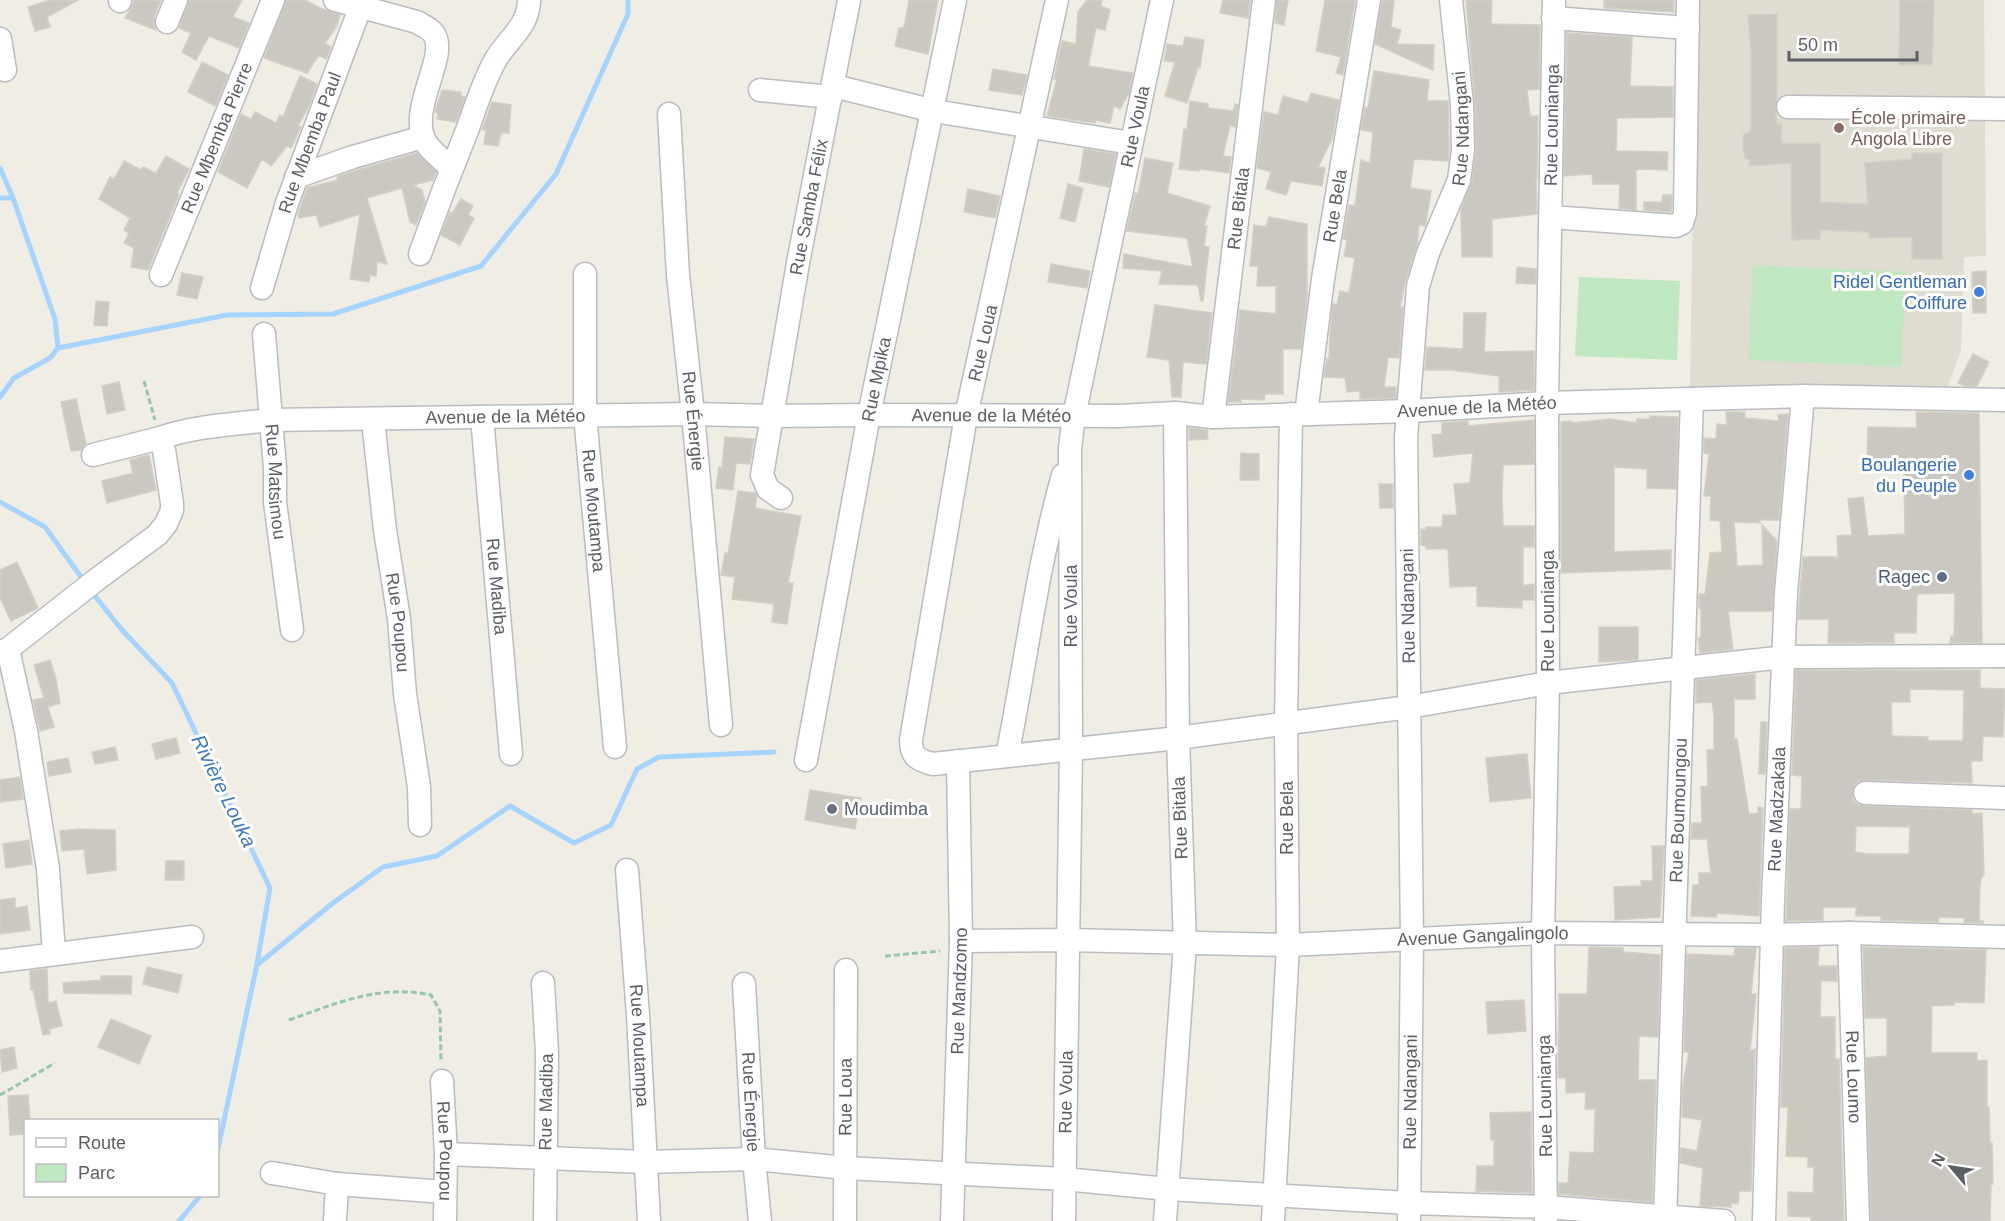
<svg xmlns="http://www.w3.org/2000/svg" width="2005" height="1221" font-family="Helvetica,sans-serif">
	<rect width="100%" height="100%" fill="#efede4"/>
	<path fill="#dfdcd2" d="M1696,0H1984L1986,256L1964,257L1961,351L1946,391L1690,387Z"/>
	<path fill="#bfe8c1" d="M1753,265L1906,272L1901,367L1748,360Z
		M1579,277L1680,281L1677,360L1575,356Z"/>
	<g fill="none" stroke-linecap="round" stroke-linejoin="round">
		<path stroke="#a4d4ff" stroke-width="5" d="M0,168L13,198L55,319L58,348L50,358L14,378L0,397
			M0,198H13
			M58,348L227,315L333,314L481,266L556,174L628,14V0
			M0,502L45,527L84,581
			M91,591L122,630L172,683L270,888L257,964L218,1149
			M258,964L333,903L383,867L437,856L510,806L574,843L611,825L637,769L659,757L774,752
			M179,1221L200,1196"/>
	</g>
	<path fill="#cac8c1" stroke="#d4cfc2" stroke-width="1.5" fill-rule="evenodd" d="M50,0H78L47,17L50,27L35,31L28,7Z
		M134,0H161L154,17V24L156,30L125,18L132,7Z
		M189,0H242L233,17L249,23L239,48L209,36L196,60L182,52L191,33L179,28Z
		M286,0H305L320,8L340,15L337,26L325,43L331,47L326,59L319,55L307,73L264,58Z
		M909,0H938L928,54L895,46L899,28H904Z
		M1087,0H1102L1101,6L1110,10L1105,30L1096,28L1088,66L1133,73L1129,93L1120,109L1114,106L1110,123L1096,120L1095,123L1047,116L1057,79H1054L1062,41L1076,44L1078,12Z
		M1223,0H1250L1248,18L1220,13Z
		M1277,0H1288L1284,25L1275,23Z
		M1325,0H1355L1343,75L1336,73L1341,57L1316,51Z
		M1382,0H1394L1391,27L1401,30L1397,44L1434,45L1433,70L1375,44Z
		M1466,0H1492L1491,24L1540,25L1539,89L1527,90L1530,116H1538L1537,178H1536L1537,214L1492,219V257H1462L1461,210L1472,182L1476,150L1475,103Z
		M1604,0H1674V12L1604,8Z
		M1900,0H1934L1932,65H1899Z
		M1777,14V99L1775,107L1777,125L1781,123L1782,143H1820V202L1868,204L1865,163L1912,159V153H1942V259H1912V237L1869,238V232L1820,230V239L1792,240L1791,163L1749,166L1750,160L1745,158L1743,144L1744,134L1750,132L1751,126V52L1748,15Z
		M1567,33L1632,37L1630,86L1673,87V117L1617,118L1616,151L1668,152L1667,170L1639,169L1636,171V210L1619,208L1620,184H1593L1592,174L1564,176Z
		M1185,37L1204,40L1200,68L1198,67L1187,103L1165,96L1175,62L1164,61L1167,44L1183,46Z
		M202,62L228,75L215,106L188,92Z
		M993,69L1027,75L1022,95L989,90Z
		M1374,71L1429,80L1427,101H1448L1449,149L1448,161L1414,159L1410,188L1431,191L1426,222L1425,226L1419,225L1417,245L1405,282L1400,308L1403,307L1399,358L1388,357L1384,387H1396V398L1360,399V391L1347,392L1345,378L1324,377L1327,359H1329L1330,334L1333,304L1337,305L1340,291L1349,293L1355,258L1344,256L1347,240L1343,239L1349,205L1355,206L1361,160L1370,163L1373,132L1361,130L1365,107L1368,108Z
		M300,76L317,84L308,108L298,125L301,127L291,148L287,146L271,166L262,159L247,188L218,172L241,114L251,119L255,112L276,123L280,115L283,117Z
		M442,90L461,92V96L465,97L456,122L437,119L438,114L435,112Z
		M1311,93L1339,100L1332,139L1318,167L1325,168L1322,186L1291,181L1286,195L1266,189L1271,172L1257,168L1264,112L1278,115L1283,96L1308,103Z
		M1190,101L1208,104V108L1233,111L1235,104L1238,105L1235,127L1230,125L1223,156L1231,157L1229,173L1200,169L1199,171L1179,169L1184,129H1187Z
		M492,102L511,105L509,133H501L498,146L484,144L486,130H482Z
		M1084,149L1116,154L1109,187L1079,181Z
		M417,153L436,172L433,180L413,185L422,190L425,202L416,225L410,222L402,188L367,198L387,264L377,262L376,276L370,275L369,282L350,279L360,214L320,227L316,215L299,218L298,214L307,188L338,180L337,177L357,170Z
		M166,156L189,169L177,193L179,194L148,270L131,267L134,248L124,243L129,233L124,230L130,218L99,199L110,177L114,179L124,161L141,170L143,167L156,173Z
		M1145,158L1173,163L1167,193L1210,206L1204,226H1207L1204,246L1209,247L1203,301H1201L1198,285L1159,284L1162,271L1123,268L1124,254L1193,267L1187,238L1127,231L1135,193L1138,194Z
		M1068,184L1083,188L1075,222L1060,218Z
		M968,189L1000,196L995,218L964,212Z
		M1663,195H1672L1671,212L1644,210V202H1662Z
		M461,199L473,206L468,215L474,218L460,245L441,235L450,212L451,215Z
		M1269,217L1307,224V298L1301,349H1283V394H1265L1264,400L1241,399V402H1228L1240,310L1276,314V286H1257L1258,266H1250L1254,225L1266,227Z
		M1051,264L1090,271L1087,288L1048,282Z
		M1517,267L1536,269V284L1516,283Z
		M1986,271V313H1973L1972,272Z
		M182,273L203,277L197,299L177,295Z
		M96,301L109,302L107,326L94,325Z
		M1155,305L1212,313L1206,364L1183,362L1181,397H1172L1169,360L1147,357Z
		M1464,313H1486L1484,352L1534,351V390L1499,392V376L1452,370H1425L1427,347L1463,349Z
		M1973,354L1989,362L1977,386H1965L1958,383Z
		M119,382L125,410L107,414L102,386Z
		M76,399L86,444L81,450L71,451L61,402Z
		M1726,412H1745V418L1779,421L1778,415L1788,414L1779,520H1758L1760,523L1734,522L1737,566L1763,565L1762,525L1777,541L1772,611H1728L1733,649L1700,653L1698,638L1701,637V608H1699V594H1705L1710,553L1722,552L1720,521L1710,520L1711,496H1704L1709,454L1704,453V438L1716,439L1717,424L1727,425Z
		M1916,412L1979,413L1982,643H1950L1951,636H1954L1955,593L1917,594L1916,633H1894V643H1828L1829,619H1798L1803,557H1838L1837,536L1852,535L1848,499L1863,497L1868,536L1905,534L1904,466L1867,465L1868,427L1917,428Z
		M1650,416L1678,417L1676,489L1647,488V469L1614,467V552L1671,550V569L1561,573V422L1572,421V423L1610,419L1637,423V419H1650Z
		M1534,420V464L1503,465L1502,496L1503,526H1534V547H1523V586L1534,584V600H1522V608L1477,606V586L1450,587L1448,549H1426V546L1421,545V529L1426,530V527H1442L1443,515H1457L1454,484L1470,483L1473,453L1434,457L1432,435L1442,434V423L1468,421V426Z
		M1189,428L1207,430L1208,439L1189,440Z
		M725,437L754,439L750,464L736,463L733,490L716,488L719,467L722,468Z
		M1241,453L1259,454V480H1240Z
		M149,455L156,490L107,503L102,481L133,473L130,460Z
		M1379,484H1393V508H1380Z
		M738,491L755,493L757,496L755,508L801,516L788,583H793L787,624L772,622L774,604L732,599L735,577L721,575L725,553L728,554Z
		M17,562L38,608L11,621L0,598V570Z
		M1599,627H1638V660L1599,662Z
		M50,660L56,679L60,703L48,707L54,727L40,731L33,700L44,698L34,665Z
		M1796,670H1980V688L2005,689L2003,737L1983,736L1982,761H1971L1972,783L1865,780L1858,781L1854,785L1852,792L1853,800L1858,805L1864,806L1972,810V814L1982,813L1984,876H1982L1980,884L1979,921H1983V923L1964,922L1965,918L1939,917L1938,922L1881,920V916H1856V907H1823V920L1786,921L1790,809H1801L1802,776L1792,775ZM1910,689L1964,690L1963,741H1928V737L1892,736L1891,702H1910ZM1856,826L1910,827L1909,854H1866L1855,852Z
		M1755,674V699H1734V739H1737L1749,814L1758,813V807L1763,808L1759,916L1717,913L1716,917L1691,916L1693,885H1699V873H1711L1707,839H1691L1692,823H1702L1701,787L1708,786L1707,750H1714V716L1712,702L1696,703V680Z
		M1761,722H1767L1765,774H1759Z
		M176,738L180,753L156,759L152,744Z
		M115,747L118,760L95,764L92,752Z
		M1527,754L1531,798L1490,802L1486,758Z
		M68,758L71,772L49,776L47,762Z
		M20,777L23,799L0,802V780Z
		M810,790L861,798L855,829L805,820Z
		M79,829L115,830L116,870L87,874L84,849L62,851L60,831Z
		M29,840L32,864L6,868L3,844Z
		M1652,846H1664L1660,917L1615,920L1614,887L1642,886L1641,881H1653Z
		M166,861H184V880H165Z
		M15,898V908L27,906L30,930L0,934V900Z
		M1589,947L1623,948V952L1660,955L1658,1037L1639,1036L1638,1080H1656L1652,1202L1559,1194V1183H1568L1570,1152L1594,1153L1595,1109H1585L1586,1092L1566,1093V1078H1558L1559,994H1587Z
		M1819,947L1818,966H1837V981H1821L1820,1017H1835V1059H1839L1844,1221H1811V1217L1788,1216V1192L1813,1193L1814,1167H1808V1157L1786,1156L1788,1107H1781L1785,948Z
		M1863,947L1986,950L1984,1003L1954,1002V1005L1932,1006L1931,1053H1977V1061L1987,1060V1107H1989L1990,1143H1992L1993,1184H1991L1990,1221H1871L1866,1058L1887,1056V1018H1865Z
		M1735,948H1756L1751,994H1756L1750,1051L1755,1049L1751,1191H1739L1738,1204L1731,1203V1207L1700,1206L1703,1168L1680,1163L1681,1148L1697,1151L1702,1120L1682,1117L1683,1084L1689,1052H1684L1687,954L1734,956Z
		M147,967L182,975L178,993L143,984Z
		M47,969L48,1003L56,1001L62,1026L49,1029L50,1034L43,1035L33,990H31L30,971Z
		M101,976H132L131,994L64,993L63,983L101,980Z
		M1524,1000L1526,1031L1488,1034L1486,1002Z
		M111,1019L151,1036L139,1064L98,1047Z
		M14,1047L17,1068L2,1072L0,1050Z
		M28,1095L30,1120H26V1134L10,1135L8,1096Z
		M1531,1112L1532,1193L1476,1191L1477,1166H1494V1140H1491L1490,1113Z"/>
	<g fill="none" stroke-linecap="round" stroke-linejoin="round">
		<g stroke="#b9bcc1" stroke-width="25">
			<g id="minor">
				<path d="M335,0L417,22C423,26 432,29 435,36C446,58 412,104 423,137C427,149 442,159 451,168"/>
				<path d="M1057,0L966,416L911,740C911,756 917,760 933,764L1178,738L1409,707L1548,683L1785,657L2005,656"/>
				<path d="M120,1V0"/>
				<path d="M1553,18L1688,28"/>
				<path d="M167,22L176,0"/>
				<path d="M0,39L5,70"/>
				<path d="M834,86L934,111L1131,143"/>
				<path d="M760,90L831,97"/>
				<path d="M1788,107L2005,109"/>
				<path id="s1" d="M669,114L678,275L693,414L721,725"/>
				<path d="M296,177L353,157L423,137"/>
				<path d="M1551,217L1676,226L1682,223L1685,213L1688,0"/>
				<path d="M420,254C435,212 451,170 468,128C476,105 484,80 496,59C508,39 529,26 529,0"/>
				<path id="s2" d="M585,274V415L615,747"/>
				<path id="s3" d="M161,275L273,0"/>
				<path id="s4" d="M262,288L287,203L363,0"/>
				<path id="s5" d="M264,334L275,468V502L292,630"/>
				<path id="s6" d="M1306,414L1323,279L1369,0"/>
				<path id="s7" d="M482,417L511,754"/>
				<path id="s8" d="M1213,417L1264,0"/>
				<path id="s9" d="M373,420L385,530L399,619L405,694L419,787L420,825"/>
				<path d="M93,455L160,438"/>
				<path id="s10" d="M781,498L768,489L762,475L798,263L849,0"/>
				<path d="M8,649L26,731L48,869L54,953"/>
				<path id="s11" d="M0,652L8,649L96,580L157,535L166,524L172,510V503L164,450L160,438C195,426 234,424 271,420L693,414L772,416L869,415L1119,416L1175,413L1213,417L1408,411L1547,403L1803,396L2005,400"/>
				<path d="M1007,756C1026,662 1037,567 1063,475"/>
				<path id="s12" d="M806,760L869,415L955,0"/>
				<path d="M1865,793L2005,798"/>
				<path id="s13" d="M627,870L638,1015L649,1221"/>
				<path id="s14" d="M1849,933L1858,1221"/>
				<path id="s15" d="M961,941L1068,940L1288,945L1543,933L1773,935L1849,933L2005,937"/>
				<path d="M0,961L192,937"/>
				<path d="M543,983L547,1053L545,1221"/>
				<path id="s16" d="M744,984L754,1159L760,1221"/>
				<path id="s17" d="M442,1081L446,1154L445,1221"/>
				<path d="M446,1154L645,1162L754,1159L846,1168L1064,1179L1168,1189L1409,1203L1546,1207L1724,1221"/>
				<path d="M272,1173L337,1184L444,1192"/>
				<path d="M335,1221L337,1184"/>
				<path id="s18" d="M845,1221L846,970"/>
				<path id="s19" d="M952,1221L961,941L958,761"/>
				<path id="s20" d="M1064,1221L1071,749L1070,448L1074,416L1162,0"/>
				<path d="M1165,1221L1185,944L1178,738L1175,413"/>
				<path d="M1273,1221L1288,945L1286,723L1291,414"/>
				<path id="s21" d="M1409,1221L1412,940L1406,437L1418,286L1428,253L1459,180L1463,150L1462,104L1451,0"/>
				<path id="s22" d="M1546,1221L1543,933L1548,683L1547,403L1554,0"/>
				<path id="s23" d="M1665,1221L1692,399"/>
				<path id="s24" d="M1764,1221L1773,900L1786,593L1803,396"/>
			</g>
		</g>
		<path stroke="#97c7a7" stroke-width="3" stroke-dasharray="6 3" stroke-linecap="butt" d="M144,381L155,420
			M885,956L940,951
			M289,1020C337,1003 380,984 431,995L440,1011L441,1061
			M0,1095L55,1063"/>
		<use href="#minor" stroke="#fff" stroke-width="22"/>
	</g>
	<circle fill="#8d6e63" stroke="#fff" stroke-width="2" cx="1839" cy="128" r="6"/>
	<g fill="#3f7fe0" stroke="#fff" stroke-width="2">
		<circle cx="1979" cy="292" r="6"/>
		<circle cx="1969" cy="475" r="6"/>
	</g>
	<circle fill="#5c6f8a" stroke="#fff" stroke-width="2" cx="1942" cy="577" r="6"/>
	<circle fill="#6b7280" stroke="#fff" stroke-width="2" cx="832" cy="809" r="6"/>
	<g text-anchor="middle" stroke-width="6" stroke-linejoin="round" paint-order="stroke">
		<g font-size="18" fill="#785e54" stroke="#fff" text-anchor="start">
			<text x="1851" y="124">École primaire<tspan x="1851" dy="21">Angola Libre</tspan></text>
		</g>
		<g font-size="18" fill="#5c6065" stroke="#fff">
			<text dy="6" stroke="none"><textPath href="#s22" startOffset="1096">Rue Lounianga</textPath></text>
			<text dy="6" stroke="none"><textPath href="#s20" startOffset="1101">Rue Voula</textPath></text>
			<text dy="6" stroke="none"><textPath href="#s21" startOffset="1101">Rue Ndangani</textPath></text>
			<text dy="6" stroke="none"><textPath href="#s3" startOffset="148">Rue Mbemba Pierre</textPath></text>
			<text dy="6" stroke="none"><textPath href="#s4" startOffset="153">Rue Mbemba Paul</textPath></text>
			<text dy="6" stroke="none"><textPath href="#s6" startOffset="210">Rue Bela</textPath></text>
			<text dy="6" stroke="none"><textPath href="#s10" startOffset="303">Rue Samba Félix</textPath></text>
			<text dy="6" stroke="none"><textPath href="#s8" startOffset="210">Rue Bitala</textPath></text>
			<text transform="translate(983 343) rotate(-77)" y="6">Rue Loua</text>
			<text dy="6" stroke="none"><textPath href="#s12" startOffset="387">Rue Mpika</textPath></text>
			<text dy="6" stroke="none"><textPath href="#s11" startOffset="1618">Avenue de la Météo</textPath></text>
			<text dy="6" stroke="none"><textPath href="#s11" startOffset="1132">Avenue de la Météo</textPath></text>
			<text dy="6" stroke="none"><textPath href="#s11" startOffset="646">Avenue de la Météo</textPath></text>
			<text dy="6" stroke="none"><textPath href="#s1" startOffset="308">Rue Énergie</textPath></text>
			<text dy="6" stroke="none"><textPath href="#s5" startOffset="148">Rue Matsimou</textPath></text>
			<text dy="6" stroke="none"><textPath href="#s2" startOffset="237">Rue Moutampa</textPath></text>
			<text dy="6" stroke="none"><textPath href="#s7" startOffset="170">Rue Madiba</textPath></text>
			<text transform="translate(1071 606) rotate(-90)" y="6">Rue Voula</text>
			<text transform="translate(1408 606) rotate(-91)" y="6">Rue Ndangani</text>
			<text transform="translate(1548 611) rotate(-90)" y="6">Rue Lounianga</text>
			<text dy="6" stroke="none"><textPath href="#s9" startOffset="204">Rue Poupou</textPath></text>
			<text dy="6" stroke="none"><textPath href="#s24" startOffset="412">Rue Madzakala</textPath></text>
			<text dy="6" stroke="none"><textPath href="#s23" startOffset="411">Rue Boumoungou</textPath></text>
			<text transform="translate(1180 818) rotate(-92)" y="6">Rue Bitala</text>
			<text transform="translate(1287 818) rotate(-90)" y="6">Rue Bela</text>
			<text dy="6" stroke="none"><textPath href="#s15" startOffset="522">Avenue Gangalingolo</textPath></text>
			<text dy="6" stroke="none"><textPath href="#s19" startOffset="230">Rue Mandzomo</textPath></text>
			<text dy="6" stroke="none"><textPath href="#s13" startOffset="176">Rue Moutampa</textPath></text>
			<text dy="6" stroke="none"><textPath href="#s14" startOffset="144">Rue Loumo</textPath></text>
			<text dy="6" stroke="none"><textPath href="#s20" startOffset="129">Rue Voula</textPath></text>
			<text dy="6" stroke="none"><textPath href="#s21" startOffset="129">Rue Ndangani</textPath></text>
			<text dy="6" stroke="none"><textPath href="#s18" startOffset="124">Rue Loua</textPath></text>
			<text transform="translate(1545 1096) rotate(-91)" y="6">Rue Lounianga</text>
			<text transform="translate(546 1102) rotate(-89)" y="6">Rue Madiba</text>
			<text dy="6" stroke="none"><textPath href="#s16" startOffset="118">Rue Énergie</textPath></text>
			<text dy="6" stroke="none"><textPath href="#s17" startOffset="70">Rue Poupou</textPath></text>
		</g>
		<g font-size="18" fill="#366cbe" stroke="#fff" text-anchor="end">
			<text x="1967" y="288">Ridel Gentleman<tspan x="1967" dy="21">Coiffure</tspan></text>
			<text x="1957" y="471">Boulangerie<tspan x="1957" dy="21">du Peuple</tspan></text>
		</g>
		<g font-size="18" fill="#4e5e75" stroke="#fff" text-anchor="end">
			<text x="1930" y="583">Ragec</text>
		</g>
		<g font-size="18" fill="#5b616d" stroke="#fff" text-anchor="start">
			<text x="844" y="815">Moudimba</text>
		</g>
		<g font-size="20" font-style="italic" fill="#3e78c0" stroke="#fff">
			<text transform="translate(224 791) rotate(64)" y="7">Rivière Louka</text>
		</g>
	</g>
	<rect x="24" y="1119" width="195" height="78" fill="#ffffff" stroke="#bebfc1" stroke-width="1.5"/>
	<rect x="36" y="1138" width="30" height="9" fill="#ffffff" stroke="#bebfc1" stroke-width="1.5"/>
	<text x="78" y="1149" font-size="18" fill="#5c6065">Route</text>
	<rect x="36" y="1164" width="30" height="18" fill="#bfe8c1" stroke="#bebfc1" stroke-width="1.5"/>
	<text x="78" y="1179" font-size="18" fill="#5c6065">Parc</text>
	<g transform="translate(1951 1167) rotate(299)" stroke="#ffffff" stroke-width="4.5" paint-order="stroke">
	<path d="M0-4.5L10 22L0 15L-10 22Z" fill="#5c6065"/>
	<text y="-9" font-size="16" font-weight="bold" text-anchor="middle" fill="#5c6065">N</text>
	</g>
	<path d="M1789 51v9h128v-9" fill="none" stroke="#5c6065" stroke-width="3"/>
	<text x="1798" y="51" font-size="18" fill="#5c6065" stroke="#ffffff" stroke-width="4.5" paint-order="stroke">50 m</text>
</svg>
